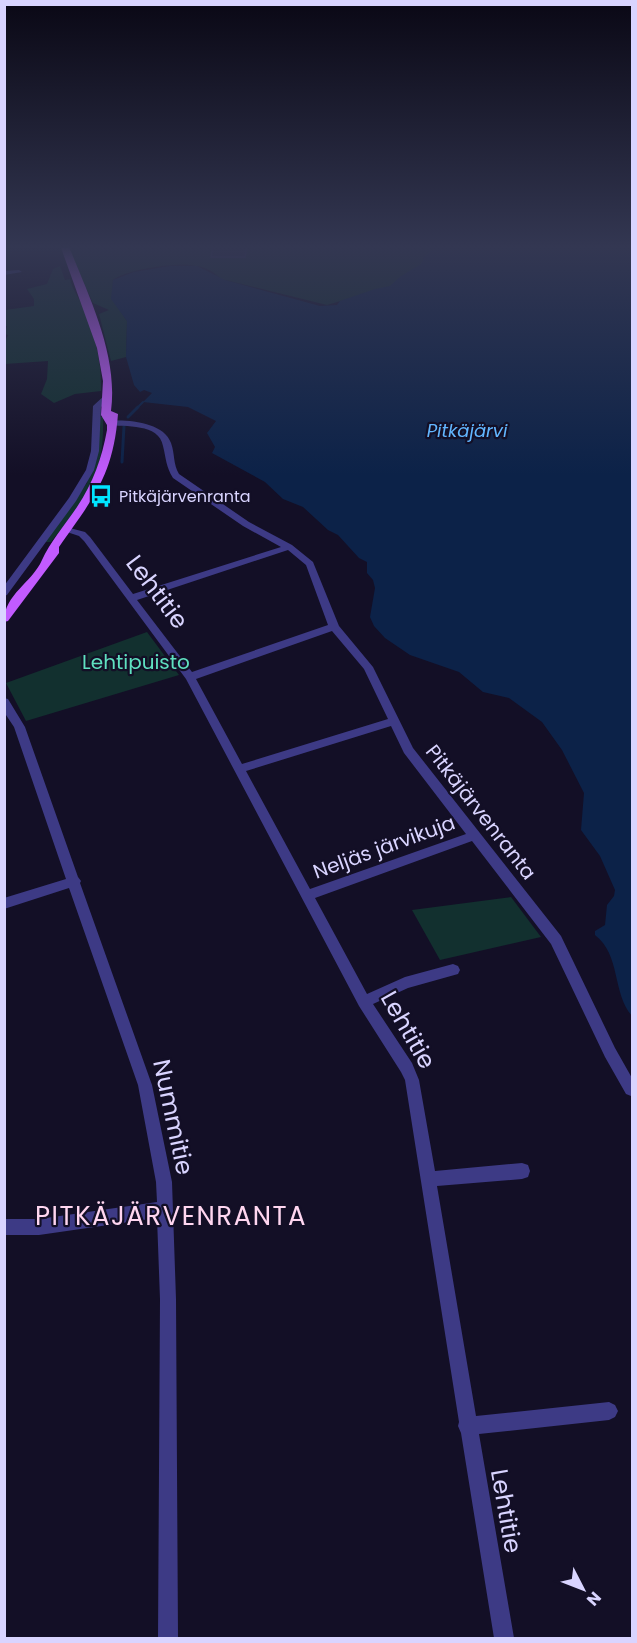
<svg xmlns="http://www.w3.org/2000/svg" width="637" height="1643" font-family="Poppins,sans-serif">
	<rect width="100%" height="100%" fill="#130f26"/>
	<path fill="#12302f" d="M67,245H475L450,269L327,305L221,279C214,272 206,267 196,266C178,262 128,269 113,280L112,299L127,321L126,357L111,361L99,314L109,310L93,303Z
		M60,266L65,280L70,279C73,291 79,298 84,308C95,334 102,363 101,391L75,394L54,403L41,394L47,379L48,361L5,364L4,343L8,335L5,334L7,326H5V310L34,306V299L27,289L47,284L53,269Z
		M99,417H103C105,475 86,498 51,542H44L87,483Z
		M147,632L179,675L26,721L6,683Z
		M511,897L541,937L440,960L412,910Z"/>
	<path fill="#0c2248" d="M439,245H632V1016C612,993 621,955 595,935V931L605,925L607,905L614,896L615,890L600,856L581,830L584,793L562,750L542,722L509,698L483,692L459,672L410,655L385,638L374,626L370,617L375,588L373,580L367,573V562L359,558L338,535L328,530L303,507L283,499L265,482L212,453L215,447L207,433L216,421L188,407L143,402L152,393L144,390L140,392L134,385L126,357L127,321L111,299L113,280L134,272L170,266H197L225,280L320,306L337,305L340,301L375,289L390,286L401,276L421,264L424,257Z"/>
	<g fill="none" stroke-linecap="round" stroke-linejoin="round">
		<path stroke="#0c2248" stroke-width="2" d="M136,409L143,402"/>
		<path stroke="#0c2248" stroke-width="3" d="M128,417L138,407
			M122,462L124,426"/>
	</g>
	<path fill="#241b47" stroke="#3b2d73" stroke-width="1.5" d="M213,245H247L245,257H211Z"/>
	<g fill="none" stroke-linecap="round" stroke-linejoin="round">
		<path fill="#3d3a85" fill-rule="evenodd" d="M4,271L19,270L22,272L4,275Z
			M105,395L112,397L101,407L99,451L94,470L76,501L7,595L4,596V586L69,498L86,470L91,451L93,406Z
			M108,421C126,419 164,422 171,443C175,454 173,464 179,474L249,522L292,545L313,562L339,626L373,667L413,748L561,936L615,1048L632,1078L631,1096L626,1094L605,1057L551,944L472,841L315,898L367,994L405,977L453,964L458,966L460,970L458,974L408,988L373,1004L412,1063L419,1080L435,1171L522,1163L528,1165L530,1171L528,1177L522,1179L437,1186L476,1416L609,1402L615,1405L618,1411L615,1417L609,1420L479,1434L514,1638H494L461,1433L458,1426L459,1422L405,1080L401,1072L359,1006L186,679L84,541L79,536L61,530L66,527L85,532L90,537L133,594L281,547L243,526L173,478C166,467 166,458 163,446C159,423 125,427 108,425ZM288,550L306,565L328,625L192,672L137,600ZM332,631L364,669L388,719L242,764L196,679ZM391,726L404,753L466,834L310,889L246,771Z
			M4,698L8,699L25,727L78,877L81,881L80,883L152,1085L172,1182L176,1299L178,1638H158L160,1299L157,1218L39,1235H4V1219H39L157,1202L156,1182L138,1085L69,888L4,909V898L66,879L14,727L4,712Z"/>
		<path fill="#c25bff" fill-rule="evenodd" d="M60,245H68L72,254C92,303 118,358 111,411L118,414C113,477 93,498 59,547V553L8,621L4,622C4,594 32,583 42,560C50,542 65,525 77,507C93,483 102,458 107,430V425L101,415L103,381L97,348Z"/>
	</g>
	<linearGradient id="sky" x2="0" y2="1"><stop stop-color="#0a0815"/><stop offset="0.52" stop-color="#333752"/><stop offset="1" stop-color="#333752" stop-opacity="0"/></linearGradient>
	<rect width="637" height="475" fill="url(#sky)"/>
	<defs>
		<g id="bus-bare" transform="scale(1.8)"><path d="M-5-6H5V4H4V6H2V4H-2V6H-4V4H-5ZM-3.5-4V0h7V-4ZM-3.5 1.2v1.5H-2V1.2ZM2 1.2v1.5H3.5V1.2Z" fill="#00e5ff" stroke="#130f26" stroke-width="2.5" paint-order="stroke"/></g>
	</defs>
	<g fill-rule="evenodd">
		<use href="#bus-bare" x="101" y="496"/>
	</g>
	<g text-anchor="middle" stroke-width="4.5" stroke-linejoin="round" paint-order="stroke">
		<g font-size="16" fill="#d9d4ff" stroke="#130f26" text-anchor="start">
			<text x="119" y="502">Pitkäjärvenranta</text>
		</g>
		<g font-size="18" font-style="italic" fill="#62b6ff" stroke="#130f26">
			<text x="467" y="437">Pitkäjärvi</text>
		</g>
		<g font-size="20" fill="#5fe0c0" stroke="#130f26">
			<text x="136" y="669">Lehtipuisto</text>
		</g>
		<g font-size="20" fill="#d9d4ff" stroke="#130f26">
			<text transform="translate(481 812) rotate(52)" y="7">Pitkäjärvenranta</text>
			<text transform="translate(384 847) rotate(-20)" y="7">Neljäs järvikuja</text>
		</g>
		<g font-size="24" fill="#d9d4ff" stroke="#130f26">
			<text transform="translate(157 592) rotate(53)" y="8">Lehtitie</text>
			<text transform="translate(408 1030) rotate(60)" y="8">Lehtitie</text>
			<text transform="translate(173 1117) rotate(78)" y="8">Nummitie</text>
			<text transform="translate(506 1511) rotate(80)" y="8">Lehtitie</text>
		</g>
		<g font-size="26" letter-spacing="1.5" fill="#ffd6f0" stroke="#130f26">
			<text x="171" y="1225">PITKÄJÄRVENRANTA</text>
		</g>
	</g>
	<rect width="637" height="1643" fill="none" stroke="#d9d4ff" stroke-width="12"/>
	<g transform="translate(583 1589) rotate(132)" stroke="#130f26" stroke-width="4.5" paint-order="stroke">
	<path d="M0-4.5L10 22L0 15L-10 22Z" fill="#d9d4ff"/>
	<text y="-9" font-size="16" font-weight="bold" text-anchor="middle" fill="#d9d4ff">N</text>
	</g>
</svg>
